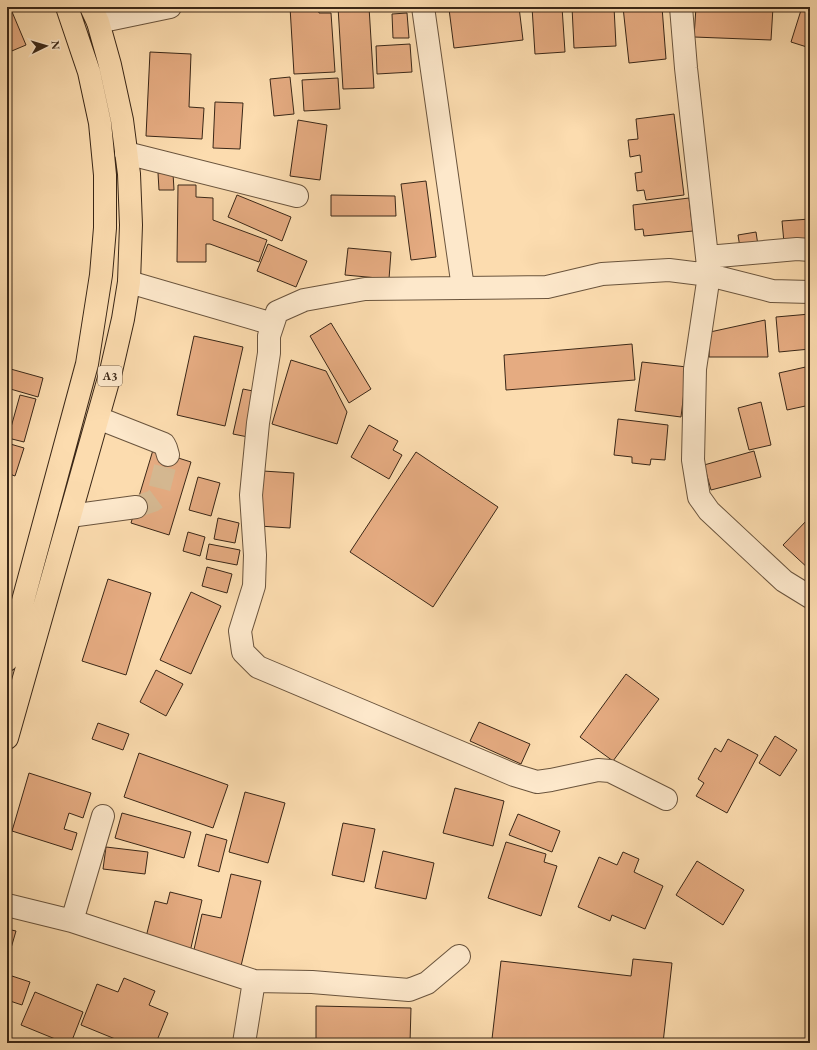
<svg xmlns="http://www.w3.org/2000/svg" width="817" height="1050" font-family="'EB Garamond',serif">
	<rect width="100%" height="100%" fill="#fcdcaf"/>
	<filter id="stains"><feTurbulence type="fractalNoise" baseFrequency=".005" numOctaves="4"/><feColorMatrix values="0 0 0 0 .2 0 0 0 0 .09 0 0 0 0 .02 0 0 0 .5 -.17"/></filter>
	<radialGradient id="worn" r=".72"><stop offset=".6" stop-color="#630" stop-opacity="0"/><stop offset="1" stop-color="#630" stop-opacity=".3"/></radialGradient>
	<path fill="#e5ab81" stroke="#3a2717" d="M7,7H10L26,45L7,53Z
		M290,7H318L319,13H331L335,72L294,74Z
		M338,7H369L374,88L343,89Z
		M468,7H519L523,40L454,48L449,9Z
		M532,7H562L565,52L535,54Z
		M572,7H614L616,46L574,48Z
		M623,7H662L666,59L629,63Z
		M696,7H773L771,40L694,37Z
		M802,7H810V48L791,42Z
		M407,13L409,38H393L392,14Z
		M410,44L412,72L377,74L376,46Z
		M150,52L191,54L189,107L204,108L202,139L146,136Z
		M290,77L294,114L274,116L270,79Z
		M338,78L340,109L304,111L302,80Z
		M215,102L243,103L240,149L213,148Z
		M674,114L684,195L646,200L644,190L637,191L635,173L642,172L640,155L630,157L628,140L638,139L636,119Z
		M298,120L327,125L320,180L290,176Z
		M158,173H173L174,190H159Z
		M426,181L436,257L411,260L401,184Z
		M178,185H196V197L213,198V220L267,240L259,262L210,244H206V262H177Z
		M237,195L291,217L282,241L228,217Z
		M331,195L395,196L396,216H331Z
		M689,198L693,231L644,236L643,229L635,230L633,205Z
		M810,219V240L784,243L782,221Z
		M756,232L759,252L741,254L738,235Z
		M268,244L307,261L296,287L257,271Z
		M348,248L391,252L389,279L345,275Z
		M810,314V349L779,352L776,317Z
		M765,320L768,357H709L710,332Z
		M331,323L371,389L349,403L310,336Z
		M194,336L243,347L225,426L177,415Z
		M632,344L635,380L506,390L504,355Z
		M291,360L326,371L347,412L337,444L272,424Z
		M642,362L687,367L681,417L635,411Z
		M810,366V405L787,410L779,373Z
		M7,368L43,378L38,397L7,388Z
		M243,389L258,392L248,437L233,434Z
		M20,395L36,399L24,442L8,438Z
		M761,402L771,445L749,450L738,408Z
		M618,419L668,425L665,460L651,459L650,465L632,463V457L614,455Z
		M369,425L398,441L393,450L402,455L389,479L351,457Z
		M7,443L24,448L15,476L7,473Z
		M153,450L191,462L169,535L131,523Z
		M754,451L761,477L711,490L704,465Z
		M416,452L498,507L433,607L350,552Z
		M263,471L294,473L290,528L259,526Z
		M198,477L220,483L211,516L189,510Z
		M218,518L239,523L235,543L214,539Z
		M809,518L810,519V570L783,545Z
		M188,532L205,537L200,556L183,551Z
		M209,544L240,550L237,565L206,559Z
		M207,567L232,574L227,593L202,586Z
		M108,579L151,593L126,675L82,661Z
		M191,592L221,606L191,674L160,660Z
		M156,670L183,684L166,716L140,702Z
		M626,674L659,699L613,761L580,737Z
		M479,722L530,744L521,764L470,741Z
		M98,723L129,734L123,750L92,739Z
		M775,736L797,750L780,776L759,763Z
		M728,739L758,755L727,813L696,796L704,783L698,779L715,748L721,752Z
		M139,753L228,785L213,828L124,797Z
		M29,773L91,793L83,818L69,813L64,829L77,833L72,850L12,831Z
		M455,788L504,801L493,846L443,833Z
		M245,792L285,803L268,863L229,852Z
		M122,813L191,832L184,858L115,838Z
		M518,814L560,831L552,852L509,835Z
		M343,823L375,829L364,882L332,875Z
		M206,834L227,840L219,872L198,866Z
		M506,842L546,854L544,862L557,866L541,916L488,898Z
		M106,847L148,852L145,874L103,869Z
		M383,851L434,863L426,899L375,888Z
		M623,852L639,859L634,872L663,886L645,929L612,915L610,921L578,907L599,857L617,865Z
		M697,861L744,890L723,925L676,895Z
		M231,874L261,881L241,966L193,954L202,914L221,918Z
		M170,892L202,900L190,952L145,941L155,901L167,904Z
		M7,929L16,931L9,955L7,954Z
		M633,959L672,963L663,1043H525L492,1039L501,961L631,976Z
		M9,975L30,982L22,1005L7,1000V980Z
		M124,978L155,991L149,1005L168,1013L156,1043H125L81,1025L97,984L118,992Z
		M35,992L83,1012L71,1043H65L21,1025Z
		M316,1006L411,1008L410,1043H316Z
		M437,1039V1043H416V1040Z"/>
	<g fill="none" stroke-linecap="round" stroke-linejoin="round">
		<path stroke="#d5b891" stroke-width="22" stroke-dasharray="22 11" stroke-linecap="butt" d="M136,507L153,501L157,498L168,455"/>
		<g stroke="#6a543d" stroke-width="24">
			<path id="minor" d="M423,7L463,288
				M681,7L686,68L709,275L695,369L693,460L699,497L709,511L784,581L810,597
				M98,22L170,7
				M126,153L297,196
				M707,257L797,249L810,250
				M129,282L273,324
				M98,418L164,444L166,448L168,455
				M70,516L136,507
				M666,799L610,771L598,770L551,780L537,782L514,775L258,667L243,652L240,631L254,586L255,555L251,495L258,423L269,353V336L277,312L304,300L365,289L547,287L602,274L669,270L709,275L772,291L810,292
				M7,905L72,921L254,981L312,982L409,990L427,983L459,956
				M72,921L103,816
				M244,1043L254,981"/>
		</g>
		<g stroke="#3a2717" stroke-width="24">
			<path id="major" d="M7,660L87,364L101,275L105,228V175L100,123L89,72L67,7
				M7,738L111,371L123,319L129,282L131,225L129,174L122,120L110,65L98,22L91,7"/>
		</g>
		<use href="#minor" stroke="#fde8cb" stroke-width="22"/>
		<use href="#major" stroke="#fcdcaf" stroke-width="22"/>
	</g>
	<g text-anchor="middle" stroke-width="3" stroke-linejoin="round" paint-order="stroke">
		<rect fill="#fde8cb" stroke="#74614d" stroke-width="1" x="98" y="366" width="24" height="20" rx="3"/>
		<g font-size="12" font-weight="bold" fill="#3a2717">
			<text x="110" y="380">A3</text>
		</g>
	</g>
	<rect width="817" height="1050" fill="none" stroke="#fcdcaf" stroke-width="24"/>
	<rect x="8" y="8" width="801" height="1034" fill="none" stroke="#3a2717" stroke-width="2"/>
	<rect x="12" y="12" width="793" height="1026" fill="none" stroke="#3a2717"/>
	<g transform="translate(46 46) rotate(85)" stroke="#fde8cb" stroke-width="3" paint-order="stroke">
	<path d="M0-3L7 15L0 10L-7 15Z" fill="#3a2717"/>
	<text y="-6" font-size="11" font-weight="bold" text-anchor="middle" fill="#3a2717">N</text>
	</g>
	<rect width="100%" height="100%" filter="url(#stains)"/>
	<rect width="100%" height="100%" fill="url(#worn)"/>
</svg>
